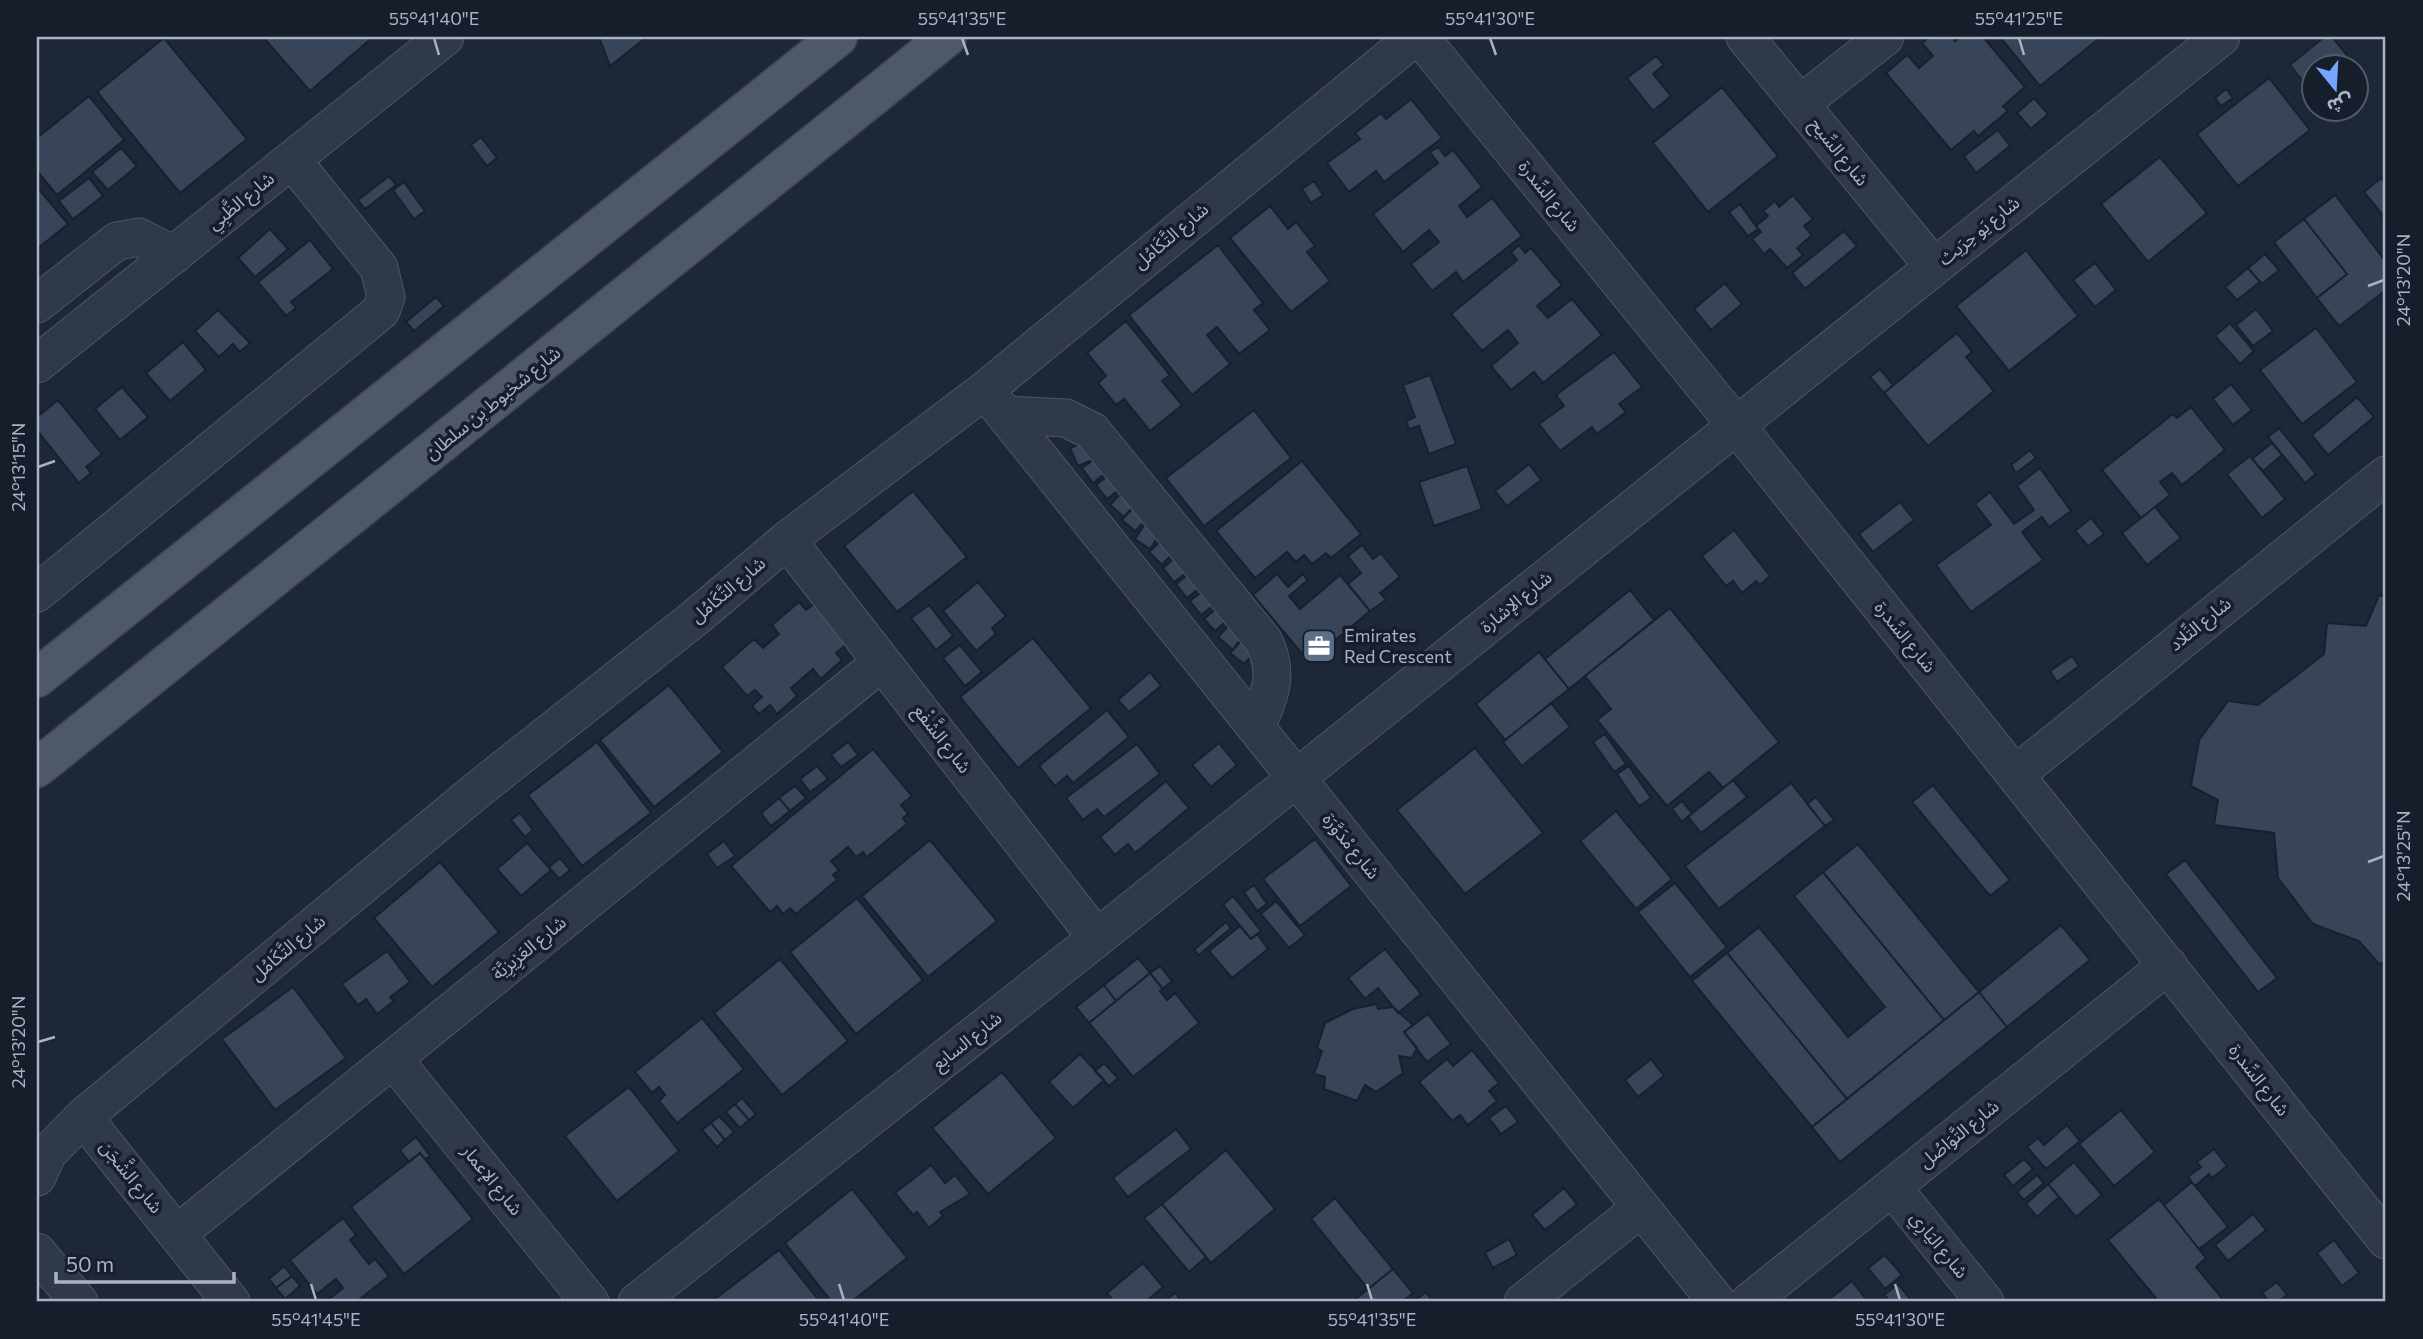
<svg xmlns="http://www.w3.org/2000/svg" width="2423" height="1339" font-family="Commissioner,'Noto Sans Arabic',sans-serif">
	<rect width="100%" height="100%" fill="#1d2737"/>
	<path fill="#384558" stroke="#18202d" stroke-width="2" d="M263,37H373L310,91Z
		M599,37H647L610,66Z
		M1930,37H1952L1955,41L1960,37H1983L2025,87L2003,106L2008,111L1978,136L1974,131L1951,150L1886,73L1907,55L1919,68L1933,56L1922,43Z
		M2000,37H2101L2040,86Z
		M2324,37H2332L2356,66H2314V95L2290,65Z
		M164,38L247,139L180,193L97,92Z
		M1656,56L1664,65L1653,74L1671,96L1653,111L1627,78Z
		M2269,78L2310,130L2238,186L2197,134Z
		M1722,87L1778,156L1708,212L1653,143Z
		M2226,89L2233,98L2221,106L2215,98Z
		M89,96L124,140L57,195L37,171V138Z
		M2034,98L2048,114L2031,129L2017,113Z
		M1411,99L1442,138L1384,182L1376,171L1349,192L1327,163L1360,139L1355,133L1381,113L1386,119Z
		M1998,130L2010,146L1976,173L1964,156Z
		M481,137L497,158L487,166L471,145Z
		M1438,147L1445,156L1453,150L1482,187L1459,206L1467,217L1492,198L1522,236L1463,282L1456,272L1432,291L1411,264L1439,242L1429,230L1403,252L1373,214L1438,163L1430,152Z
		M121,148L137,166L108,190L92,172Z
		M2160,157L2207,213L2148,262L2101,204Z
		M389,176L396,185L365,209L358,200Z
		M89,178L103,196L73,219L59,201Z
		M2381,178L2386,184V219L2364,192Z
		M1314,181L1323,195L1311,203L1302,189Z
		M404,182L425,211L414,219L393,190Z
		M37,187L68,224L37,249Z
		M1793,195L1813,219L1804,226L1812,235L1797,248L1803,255L1787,268L1770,249L1764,254L1752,239L1761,232L1756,226L1768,216L1763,211L1775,201L1779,207Z
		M2335,195L2386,262V290L2339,326L2317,298L2347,274L2304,219Z
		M1740,204L1758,229L1748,236L1729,212Z
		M1270,206L1288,229L1296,222L1315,246L1307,252L1330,281L1291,312L1230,238Z
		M2304,219L2347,274L2317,298L2274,242Z
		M270,229L288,249L255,277L238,258Z
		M1844,231L1857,246L1805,289L1792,273Z
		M310,240L333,269L291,302L296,308L286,316L258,282Z
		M1218,245L1263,303L1254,310L1270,330L1239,354L1217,327L1207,335L1230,364L1192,395L1129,315Z
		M1519,245L1525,253L1531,248L1562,285L1537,306L1548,318L1572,299L1602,335L1543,383L1534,372L1511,390L1491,366L1518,343L1508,330L1482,351L1451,314L1517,260L1511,252Z
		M2026,250L2078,316L2009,371L1956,306Z
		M2265,254L2279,270L2262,284L2248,268Z
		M2095,263L2116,290L2095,307L2073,280Z
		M2248,268L2260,282L2237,300L2225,287Z
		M1725,283L1742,304L1711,330L1694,309Z
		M436,297L444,306L414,331L406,322Z
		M2256,309L2273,331L2253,346L2236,325Z
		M218,310L250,343L240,352L233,344L219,357L195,331Z
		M1126,321L1170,375L1162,381L1182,405L1150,431L1124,399L1116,405L1098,383L1106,376L1087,353Z
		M2230,323L2254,351L2240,364L2215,336Z
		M2316,328L2357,382L2302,424L2260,370Z
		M1957,333L1972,352L1966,357L1994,391L1928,446L1884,393Z
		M183,342L206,370L170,401L146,373Z
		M1614,352L1642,387L1619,404L1626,412L1597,434L1592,427L1560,451L1539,424L1564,406L1556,395Z
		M1880,369L1893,385L1884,393L1870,377Z
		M1430,375L1456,444L1429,454L1419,426L1409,429L1406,421L1415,417L1403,385Z
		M2231,384L2252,410L2233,425L2213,399Z
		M122,387L148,417L120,440L95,409Z
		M2357,397L2374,417L2328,455L2312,435Z
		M58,400L102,454L86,467L91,473L79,483L37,430V417Z
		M2191,407L2225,450L2182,485L2172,473L2160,482L2170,495L2141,518L2102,470L2173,414L2177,418Z
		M1254,410L1291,458L1204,526L1166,478Z
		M2279,428L2316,474L2305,483L2268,437Z
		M1087,441L1095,459L1078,466L1070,448Z
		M2272,443L2282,455L2263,471L2252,459Z
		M2030,450L2036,458L2016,473L2011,465Z
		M2250,456L2285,499L2262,518L2227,474Z
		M1097,457L1108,471L1093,483L1082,468Z
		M1302,461L1361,534L1331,558L1326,553L1312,564L1304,555L1296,562L1287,552L1255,578L1216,531Z
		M1529,464L1541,480L1507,506L1495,491Z
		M1467,466L1482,509L1434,526L1419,482Z
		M2040,468L2071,511L2049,527L2042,517L2022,532L2043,560L1971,612L1936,565L1991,525L1975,504L1990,492L2014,524L2034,510L2017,486Z
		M1110,474L1121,488L1107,499L1096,485Z
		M913,491L967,557L897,612L844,546Z
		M1122,492L1135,504L1124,517L1110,505Z
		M1900,502L1914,520L1873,552L1859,534Z
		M1134,507L1147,519L1135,531L1122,520Z
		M2155,507L2181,538L2147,565L2122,533Z
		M2091,518L2104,534L2088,546L2075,531Z
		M1145,524L1160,534L1150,549L1135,539Z
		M1734,530L1770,576L1760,585L1756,581L1742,593L1733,581L1726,586L1702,556Z
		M1162,540L1174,552L1162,565L1149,552Z
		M1362,545L1373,559L1381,553L1400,577L1380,593L1386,600L1370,611L1348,584L1361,573L1348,556Z
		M1177,556L1189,571L1174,582L1163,568Z
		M1190,573L1202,586L1187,598L1176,584Z
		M1277,574L1288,587L1303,574L1308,580L1289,596L1300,609L1340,575L1370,611L1309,662L1253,595Z
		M978,582L1006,616L992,628L996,634L976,651L943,611Z
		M1204,590L1215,604L1201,615L1190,601Z
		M1630,590L1654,620L1569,689L1545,659Z
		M2379,595L2386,597V962L2379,964L2359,941L2313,924L2278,878L2274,833L2214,825L2218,800L2191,786L2199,740L2228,701L2258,705L2324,654L2327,623L2366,626Z
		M799,602L806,610L814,604L849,642L836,653L842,660L821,679L813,669L791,688L797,696L777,714L770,705L759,714L752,706L762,697L755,690L747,696L722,667L754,639L763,648L779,634L772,625Z
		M929,605L953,636L936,650L911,618Z
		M1218,607L1229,619L1215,631L1204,619Z
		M1670,608L1779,742L1723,788L1709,772L1667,806L1597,720L1611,709L1585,676Z
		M1230,624L1245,636L1233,650L1218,637Z
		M1033,638L1091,708L1018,768L960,697Z
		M1241,639L1256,651L1244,664L1230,653Z
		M960,645L982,672L965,686L943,658Z
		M1539,652L1569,689L1505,740L1476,704Z
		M2072,656L2079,666L2057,682L2050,671Z
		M1150,672L1161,686L1129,712L1118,700Z
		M669,685L723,752L654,807L600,740Z
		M1551,703L1570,727L1522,766L1503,742Z
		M1107,710L1129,737L1073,783L1067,776L1055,786L1039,766Z
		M1605,734L1626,764L1614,772L1593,742Z
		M597,742L651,813L582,866L528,795Z
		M848,742L858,755L841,767L831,755Z
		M1219,743L1237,765L1211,787L1192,765Z
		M1137,744L1160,774L1104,817L1097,809L1083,820L1066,798Z
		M1475,748L1543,833L1465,894L1397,810Z
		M873,749L912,796L901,805L908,814L903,818L907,824L867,857L863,852L856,857L848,847L831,861L839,870L833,875L837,880L796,914L790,908L783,914L777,906L770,912L731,866Z
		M817,766L828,779L810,792L800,779Z
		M1629,766L1651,798L1639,806L1617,774Z
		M1733,780L1747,797L1701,833L1688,817Z
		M1166,781L1189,808L1135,853L1128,844L1115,855L1100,837Z
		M1791,783L1825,826L1719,909L1685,866Z
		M1933,785L2010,880L1990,896L1912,802Z
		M795,786L806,798L790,811L779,798Z
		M1816,797L1834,820L1825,826L1807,804Z
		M779,798L790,811L771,826L761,813Z
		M1682,801L1692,813L1682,822L1672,809Z
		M1616,811L1672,879L1636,909L1580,841Z
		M520,813L533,830L525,837L511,820Z
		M1315,839L1351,886L1300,926L1263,879Z
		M930,840L997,921L928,977L862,896Z
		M724,841L735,856L717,868L707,854Z
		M527,843L551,870L521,896L497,869Z
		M1858,844L1979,992L1944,1020L1823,872Z
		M560,858L570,870L559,879L549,867Z
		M2185,860L2277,978L2258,992L2166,874Z
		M440,862L499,932L432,987L374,918Z
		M1823,872L1944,1020L1847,1099L1727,953L1759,927L1848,1037L1885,1007L1794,896Z
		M1675,883L1727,947L1690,977L1638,912Z
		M1254,885L1267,904L1257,911L1244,892Z
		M1233,896L1261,931L1251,939L1223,905Z
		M857,898L923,980L856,1034L790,952Z
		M1276,901L1305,935L1289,948L1261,914Z
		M1226,922L1231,928L1199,955L1194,950Z
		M2061,925L2090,960L2007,1027L1979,992Z
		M1240,926L1251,939L1257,934L1268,949L1232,978L1209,951Z
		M1385,949L1421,994L1398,1013L1378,988L1365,999L1348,978Z
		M387,951L410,982L390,997L394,1001L377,1014L366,999L358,1005L342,984Z
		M1727,953L1847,1099L1812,1127L1692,981Z
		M1138,958L1150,973L1116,1001L1104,985Z
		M780,959L848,1041L782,1095L714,1013Z
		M1160,966L1172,981L1163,989L1150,973Z
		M1150,973L1163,989L1160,991L1167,1000L1175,993L1199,1023L1133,1077L1089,1023Z
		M1104,985L1116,1001L1089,1023L1076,1007Z
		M293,987L346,1058L275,1110L222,1039Z
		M1979,992L2007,1027L1840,1162L1812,1127Z
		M1377,1004L1378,1009L1393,1007L1413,1025L1404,1032L1417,1048L1412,1058L1399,1056L1403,1073L1376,1092L1365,1085L1357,1101L1324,1089L1325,1077L1314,1074L1322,1051L1317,1048L1325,1023L1353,1009Z
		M1428,1014L1451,1044L1427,1062L1404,1032Z
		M702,1018L744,1069L677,1123L659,1101L665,1095L659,1087L652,1093L635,1072Z
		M1472,1050L1499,1083L1489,1091L1497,1101L1468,1125L1460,1115L1452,1121L1419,1082L1447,1059L1453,1066Z
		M1080,1054L1104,1080L1073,1108L1049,1082Z
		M1651,1059L1664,1076L1638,1097L1625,1080Z
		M1104,1063L1118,1078L1109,1086L1095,1071Z
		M1002,1072L1056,1138L988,1194L932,1128Z
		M629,1087L679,1151L617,1201L565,1136Z
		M742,1098L756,1114L749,1120L735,1104Z
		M735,1104L749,1120L740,1128L726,1112Z
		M1506,1106L1518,1122L1501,1134L1489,1118Z
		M2121,1110L2155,1152L2114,1186L2079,1144Z
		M719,1116L734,1132L725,1140L711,1123Z
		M711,1123L725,1140L717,1147L702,1130Z
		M2067,1125L2080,1141L2046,1169L2027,1147L2038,1138L2044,1145Z
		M1176,1129L1191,1149L1128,1197L1113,1178Z
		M416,1137L430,1156L425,1159L420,1153L409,1162L400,1150Z
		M2214,1149L2227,1166L2212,1178L2209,1174L2195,1186L2188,1177L2201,1167L2197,1162Z
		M1226,1150L1275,1209L1211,1263L1162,1204Z
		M420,1153L473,1219L404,1274L351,1207Z
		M2024,1159L2033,1169L2013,1186L2004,1175Z
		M2074,1162L2102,1195L2076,1217L2048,1184Z
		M931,1165L945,1183L955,1175L970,1194L940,1212L943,1216L929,1228L917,1212L913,1215L895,1193Z
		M2037,1175L2044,1183L2024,1200L2017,1192Z
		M2192,1182L2228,1227L2199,1249L2164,1205Z
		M2048,1184L2059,1197L2037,1217L2026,1204Z
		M1564,1188L1577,1204L1545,1230L1532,1215Z
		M852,1189L907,1258L851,1302H832L785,1243Z
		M1335,1198L1393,1269L1368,1289L1311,1219Z
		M2159,1199L2206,1258L2196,1267L2225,1302H2159L2108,1240Z
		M1162,1204L1206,1257L1189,1272L1144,1218Z
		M2253,1214L2266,1230L2228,1261L2215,1245Z
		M343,1218L356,1235L350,1240L369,1264L375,1259L389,1276L356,1302H325L343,1288L336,1279L317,1294L290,1260Z
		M1509,1239L1517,1255L1493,1268L1485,1253Z
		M2334,1240L2359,1273L2342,1286L2317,1253Z
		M779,1250L820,1302H711Z
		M1885,1255L1902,1275L1885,1289L1868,1268Z
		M1143,1263L1163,1287L1145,1302H1114L1107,1293Z
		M284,1266L292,1276L276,1288L269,1279Z
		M1393,1269L1413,1293L1402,1302H1352Z
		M292,1276L300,1286L285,1299L276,1288Z
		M1852,1281L1868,1302H1826Z
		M2277,1282L2287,1295L2277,1302H2270L2262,1293Z
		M1898,1284L1912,1301L1911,1302H1891L1884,1295Z
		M1426,1292L1433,1302H1413Z
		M1175,1293L1182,1302H1164Z"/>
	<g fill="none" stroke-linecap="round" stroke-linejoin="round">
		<g stroke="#4e5665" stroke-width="39">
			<path id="minor" d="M1420,37L1736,425L2386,1240
				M1745,37L1934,267
				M1800,104L1885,37
				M37,304L117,241L139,237L174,255
				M37,364L445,37
				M985,390L1717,1302
				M1005,415L1066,418L1092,431L1263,640C1280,673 1270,695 1256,727
				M787,540L1097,938
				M37,593L381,311L386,297L379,268L292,160
				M2015,775L2386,475
				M393,1059L590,1302
				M83,1117L231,1302
				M37,1177L48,1153L83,1117L481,787L696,617L787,540L985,390L1415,37
				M1892,1187L1985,1302
				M177,1234L882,662
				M37,1252L79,1302
				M637,1302L1097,938L2221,37
				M1523,1302L1641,1208
				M1749,1302L2168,965"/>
		</g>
		<g stroke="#3a4250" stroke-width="41">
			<path id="major" d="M37,678L838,37
				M37,768L947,37"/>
		</g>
		<use href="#minor" stroke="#303947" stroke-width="37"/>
		<use href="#major" stroke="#4e5868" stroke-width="38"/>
	</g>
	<path fill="none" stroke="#aab3c5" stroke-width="2.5" d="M434,38L439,55M962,38L968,55M1490,38L1496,55M2019,38L2024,55M2368,286L2384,280M38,467L55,461M2368,862L2384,856M38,1042L55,1037M311,1284L316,1300M839,1284L844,1300M1367,1284L1372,1300M1895,1284L1900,1300"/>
	<defs>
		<g id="office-square" transform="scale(1.75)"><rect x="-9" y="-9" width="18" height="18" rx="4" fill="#5c6f8a" stroke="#161e2b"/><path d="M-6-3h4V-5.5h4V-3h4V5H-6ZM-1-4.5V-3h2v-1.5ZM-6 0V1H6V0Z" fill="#fff"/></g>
	</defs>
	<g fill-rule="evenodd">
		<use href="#office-square" x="1319" y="646"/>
	</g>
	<g text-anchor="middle" stroke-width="7" stroke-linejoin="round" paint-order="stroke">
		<g font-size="18" fill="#aab3c5" stroke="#161e2b">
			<text transform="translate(1839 152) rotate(51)" y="6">شارع السِّيح</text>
			<text transform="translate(1549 196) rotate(51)" y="6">شارع السِّدرة</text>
			<text transform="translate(241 201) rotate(-39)" y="6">شارع الظَّبِي</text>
			<text transform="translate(1979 231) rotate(-39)" y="6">شارع يَو حِرَيث</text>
			<text transform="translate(1171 236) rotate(-40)" y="6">شارع التَّكَامُل</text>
			<text transform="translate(493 403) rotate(-39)" y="6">شارع شخبوط بن سلطان</text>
			<text transform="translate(728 590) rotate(-40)" y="6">شارع التَّكَامُل</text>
			<text transform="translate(1516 602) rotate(-39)" y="6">شارع الإشارة</text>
			<text transform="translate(2200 624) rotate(-39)" y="6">شارع التِّلاد</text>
			<text transform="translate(1905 637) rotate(51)" y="6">شارع السِّدرة</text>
			<text transform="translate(942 739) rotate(52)" y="6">شارع الشَّفْع</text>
			<text transform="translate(1351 846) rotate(51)" y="6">شارع مْدَوَّرَة</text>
			<text transform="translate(288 948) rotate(-40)" y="6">شارع التَّكَامُل</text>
			<text transform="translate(529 948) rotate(-39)" y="6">شارع العَزِيزِيَّة</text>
			<text transform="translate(967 1041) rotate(-38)" y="6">شارع السابع</text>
			<text transform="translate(2259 1080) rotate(52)" y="6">شارع السِّدرة</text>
			<text transform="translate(1959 1134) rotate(-39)" y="6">شارع التَّوَاصُل</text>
			<text transform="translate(131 1177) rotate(51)" y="6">شارع الشَّجَن</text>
			<text transform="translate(492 1180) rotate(51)" y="6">شارع الإعمار</text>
			<text transform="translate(1939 1245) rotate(51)" y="6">شارع اليَارِي</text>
		</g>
		<g font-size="18" fill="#aab3c5" stroke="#161e2b" text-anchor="start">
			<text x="1344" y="642">Emirates<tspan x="1344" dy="21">Red Crescent</tspan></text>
		</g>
	</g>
	<rect width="2423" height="1339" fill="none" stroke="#161e2b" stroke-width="77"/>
	<g transform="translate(2335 88) rotate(162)"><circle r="33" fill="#161e2b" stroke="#515a69" stroke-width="2"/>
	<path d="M0-5L12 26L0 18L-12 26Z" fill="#75a5ff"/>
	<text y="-10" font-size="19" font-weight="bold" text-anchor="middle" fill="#aab3c5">ش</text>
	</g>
	<path d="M56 1272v10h178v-10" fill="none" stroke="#aab3c5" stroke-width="3.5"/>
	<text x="66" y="1272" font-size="21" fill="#aab3c5" stroke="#161e2b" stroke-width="5" paint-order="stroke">50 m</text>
	<rect x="38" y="38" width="2346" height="1262" fill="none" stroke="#aab3c5" stroke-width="2.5"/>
	<g font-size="18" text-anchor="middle" fill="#aab3c5">
		<text x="434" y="25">55°41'40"E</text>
		<text x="962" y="25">55°41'35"E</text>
		<text x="1490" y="25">55°41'30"E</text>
		<text x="2019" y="25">55°41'25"E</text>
		<text transform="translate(2404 280) rotate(-90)" y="6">24°13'20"N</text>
		<text transform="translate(19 467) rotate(-90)" y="6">24°13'15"N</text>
		<text transform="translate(2404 856) rotate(-90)" y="6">24°13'25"N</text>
		<text transform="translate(19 1042) rotate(-90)" y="6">24°13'20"N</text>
		<text x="316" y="1326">55°41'45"E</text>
		<text x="844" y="1326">55°41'40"E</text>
		<text x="1372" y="1326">55°41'35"E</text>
		<text x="1900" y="1326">55°41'30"E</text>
	</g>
</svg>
